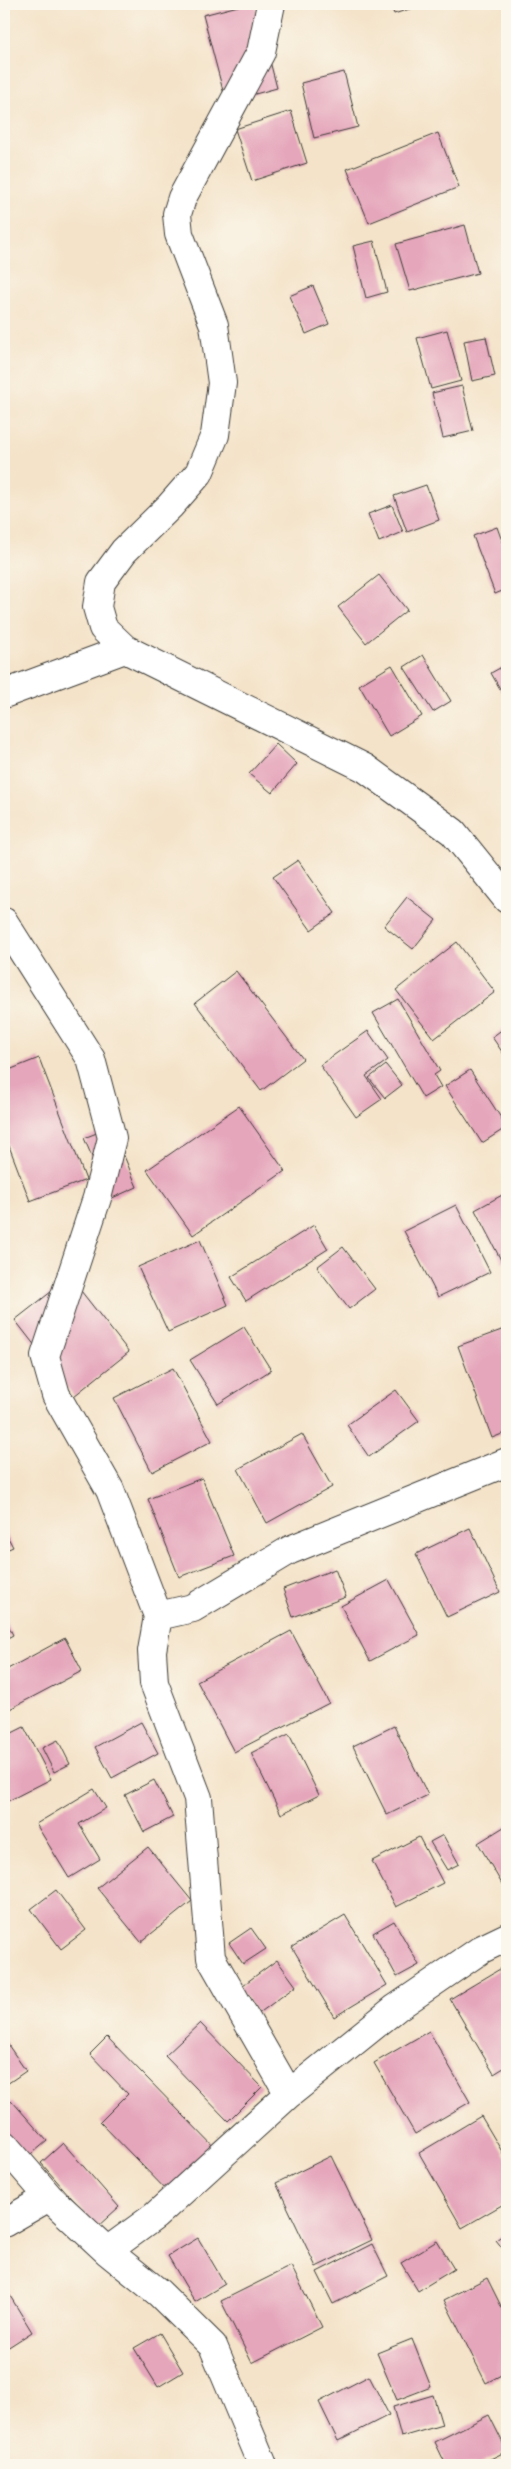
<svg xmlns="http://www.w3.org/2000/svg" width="511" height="2469" font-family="Sriracha,sans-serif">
	<rect width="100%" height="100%" fill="#fbf7ec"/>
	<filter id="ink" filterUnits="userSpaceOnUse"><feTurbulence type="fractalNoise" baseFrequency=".02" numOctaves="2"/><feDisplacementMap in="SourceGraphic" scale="10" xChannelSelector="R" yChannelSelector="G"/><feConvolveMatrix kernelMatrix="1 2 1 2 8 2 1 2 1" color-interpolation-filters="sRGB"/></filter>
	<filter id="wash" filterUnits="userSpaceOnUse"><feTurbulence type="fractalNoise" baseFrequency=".0096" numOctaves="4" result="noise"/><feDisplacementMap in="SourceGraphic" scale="20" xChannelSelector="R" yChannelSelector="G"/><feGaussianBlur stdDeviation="1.12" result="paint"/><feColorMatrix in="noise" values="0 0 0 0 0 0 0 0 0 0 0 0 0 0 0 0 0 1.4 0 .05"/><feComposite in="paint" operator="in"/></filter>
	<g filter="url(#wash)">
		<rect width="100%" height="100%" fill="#f4e3c9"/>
		<g id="blocks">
			<path fill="#e5a6bb" d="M246,4H255L277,88L226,102L203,15Z
				M390,4H425L394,14Z
				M344,72L358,127L314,138L301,83Z
				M291,111L307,163L252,181L235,129Z
				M438,133L459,187L369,223L347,169Z
				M465,225L478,273L410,291L396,244Z
				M374,241L387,292L366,298L353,246Z
				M313,286L329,324L306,334L289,296Z
				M447,330L461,381L431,389L417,338Z
				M486,337L495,376L472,381L464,341Z
				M462,386L473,431L443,438L432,393Z
				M426,485L439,520L407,532L394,496Z
				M392,505L403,532L379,542L368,514Z
				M497,527L507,555V589L495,594L473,536Z
				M379,575L407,610L366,643L338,607Z
				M423,655L451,701L433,712L404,667Z
				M507,664V701L491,673Z
				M392,665L422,716L389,736L359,685Z
				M276,744L297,764L272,793L249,774Z
				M298,860L335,913L311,930L273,877Z
				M407,897L436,920L413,949L384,926Z
				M457,942L495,992L434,1039L396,990Z
				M236,971L303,1059L261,1091L195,1003Z
				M398,999L440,1071L434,1075L441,1087L423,1098L373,1013Z
				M507,1026V1059L492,1037Z
				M368,1031L388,1060L366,1076L382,1099L356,1117L320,1065Z
				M39,1058L86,1180L30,1201L4,1133V1072Z
				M386,1065L402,1085L385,1098L369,1078Z
				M470,1070L507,1127L482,1143L445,1086Z
				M239,1106L285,1171L193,1235L147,1170Z
				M112,1127L137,1187L110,1199L84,1138Z
				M504,1194L507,1201V1259L502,1262L475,1210Z
				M456,1205L490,1272L438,1297L404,1231Z
				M314,1225L328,1249L246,1301L231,1277Z
				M200,1240L228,1305L168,1332L138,1267Z
				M343,1247L375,1289L349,1309L317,1267Z
				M70,1277L129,1352L74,1396L15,1320Z
				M244,1327L271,1370L218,1404L190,1360Z
				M507,1328V1432L492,1438L458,1346Z
				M173,1368L212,1441L152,1472L114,1398Z
				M396,1390L419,1421L369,1457L347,1425Z
				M302,1434L332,1487L267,1523L238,1469Z
				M202,1478L234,1556L179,1577L148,1499Z
				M470,1528L500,1592L447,1617L416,1554Z
				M4,1530L13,1547L4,1551Z
				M335,1569L346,1597L293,1617L283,1589Z
				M389,1580L419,1635L370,1661L341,1606Z
				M4,1617L13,1635L4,1640Z
				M291,1631L329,1703L234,1752L197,1681Z
				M65,1638L82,1671L4,1712V1671Z
				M141,1722L158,1753L112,1778L95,1747Z
				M394,1726L428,1795L387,1815L353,1746Z
				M24,1727L51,1779L8,1801L4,1793V1737Z
				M289,1734L319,1795L281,1814L251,1753Z
				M58,1740L70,1764L54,1772L42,1748Z
				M154,1780L173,1817L144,1832L125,1795Z
				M94,1789L106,1808L79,1824L100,1859L69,1878L36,1824Z
				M507,1825V1881L502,1884L478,1843Z
				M443,1835L459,1864L447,1870L430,1842Z
				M419,1837L443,1883L396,1907L372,1861Z
				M148,1847L192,1901L141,1942L97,1888Z
				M56,1890L86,1930L61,1949L31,1909Z
				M345,1915L387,1985L334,2017L292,1947Z
				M394,1921L419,1965L397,1977L373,1933Z
				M251,1928L266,1949L243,1964L229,1943Z
				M277,1960L296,1986L258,2014L239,1988Z
				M505,1966L507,1970V2066L494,2074L450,1999Z
				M200,2023L262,2087L228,2121L165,2056Z
				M429,2031L470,2102L415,2134L374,2063Z
				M107,2037L221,2154L175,2199L100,2122L128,2094L90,2054Z
				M4,2039L26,2071L4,2086Z
				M12,2101L47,2141L27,2158L4,2131V2108Z
				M481,2116L507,2160V2202L462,2228L419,2153Z
				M63,2143L119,2207L97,2227L41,2163Z
				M331,2156L372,2240L316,2267L276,2183Z
				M507,2232V2254L496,2240Z
				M198,2238L225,2284L195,2302L168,2256Z
				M437,2241L454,2269L418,2291L401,2263Z
				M372,2244L388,2276L333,2304L317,2272Z
				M291,2266L322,2327L252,2363L221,2301Z
				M487,2278L507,2318V2372L486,2383L444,2300Z
				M4,2286L32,2332L4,2350Z
				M160,2333L183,2372L158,2387L134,2348Z
				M412,2339L431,2387L397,2400L377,2353Z
				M369,2376L389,2415L338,2441L319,2402Z
				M433,2395L442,2425L401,2437L393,2407Z
				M489,2415L507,2451L478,2465H446L435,2442Z"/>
		</g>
	</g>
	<g filter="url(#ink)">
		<use href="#blocks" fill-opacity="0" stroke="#3c3a36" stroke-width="1"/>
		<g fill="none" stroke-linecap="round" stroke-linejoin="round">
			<g stroke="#3c3a36" stroke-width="30">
				<path id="minor" d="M271,4L261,52L182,198L177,214L179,234L214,325L222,383L215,435L199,473L170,506L124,551L101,582L97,607L103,628L125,649L365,768L453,832L507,899
					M4,694L125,649
					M4,922L91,1059L112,1138L97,1198L45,1356L56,1395L110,1490L158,1616L152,1651L154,1683L198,1798L211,1958L289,2094
					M158,1616L193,1608L290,1550L507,1462
					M4,2145L49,2197L107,2251L159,2293L213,2346L263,2465
					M4,2223L49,2197
					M107,2251L155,2216L289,2094L396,2008L482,1949L507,1937"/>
			</g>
			<use href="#minor" stroke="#fff" stroke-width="28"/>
		</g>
	</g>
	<rect width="511" height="2469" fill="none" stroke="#fbf7ec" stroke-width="20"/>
</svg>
